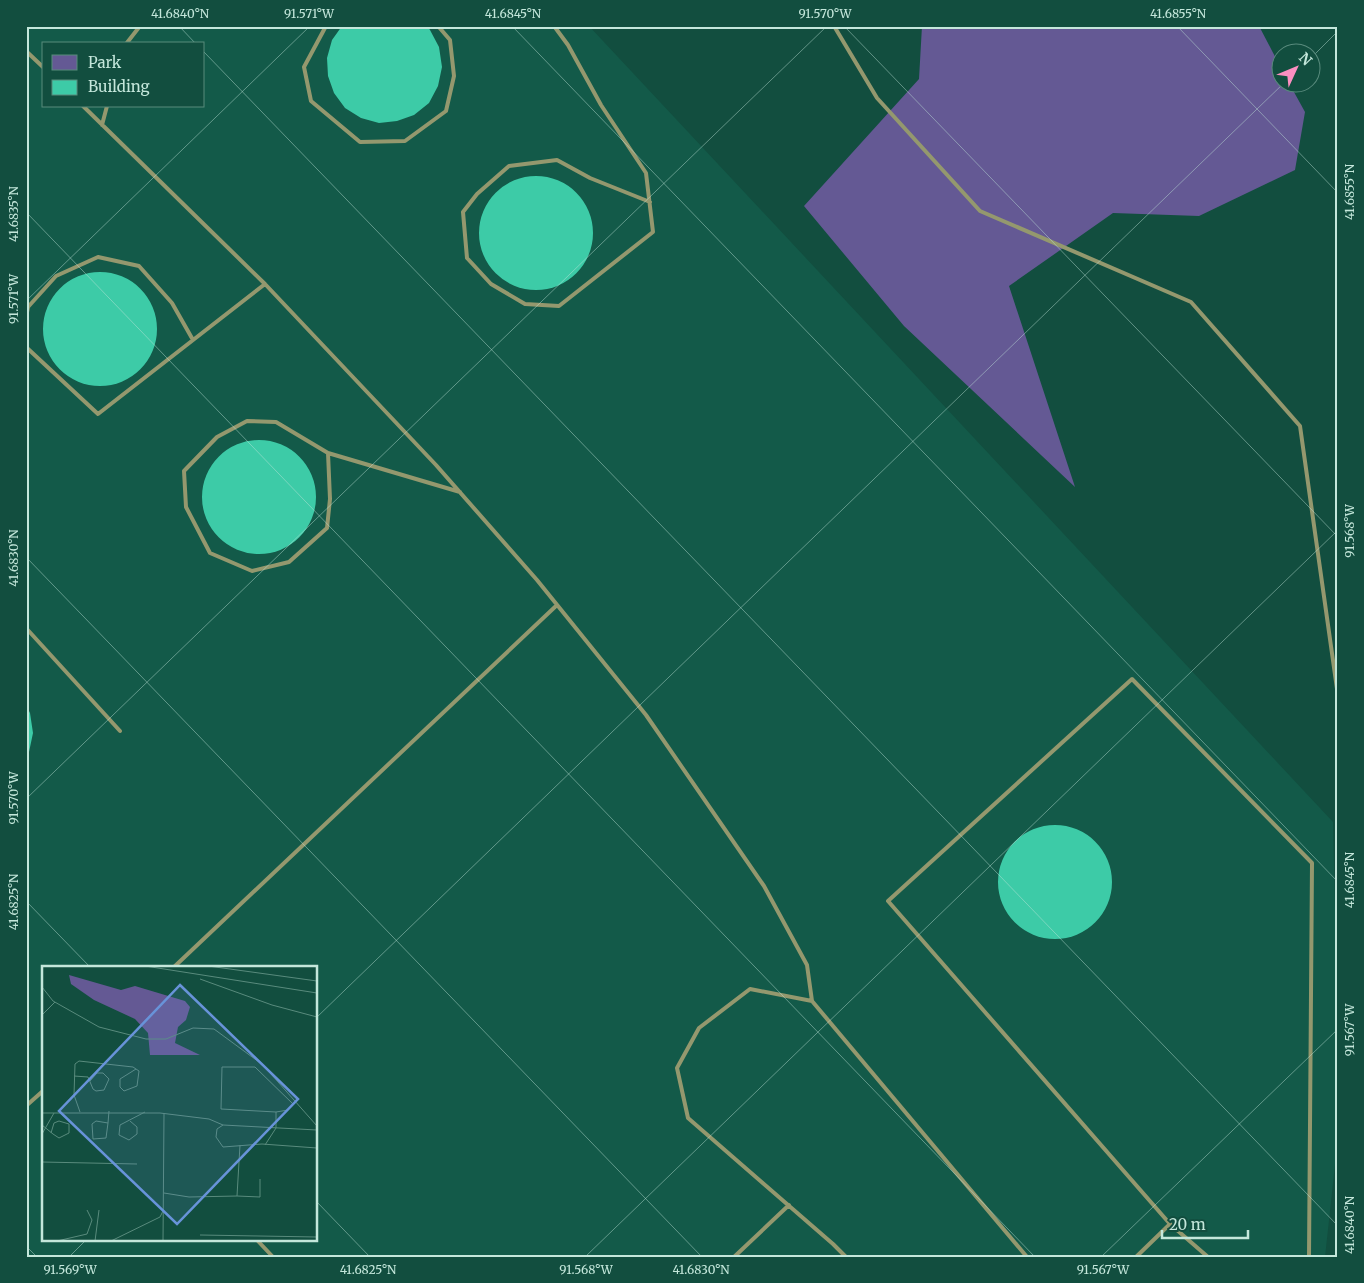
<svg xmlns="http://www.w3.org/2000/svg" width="1364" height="1283" font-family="Merriweather,serif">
	<rect width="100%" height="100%" fill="#124e3f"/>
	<path fill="#135a49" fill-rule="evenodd" d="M26,26H589L1333,822L1338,1044V1137L1325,1257H26ZM44,44H204V106H44ZM44,967H316V1239H44Z"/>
	<path fill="#645994" d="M922,26H1259L1281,68L1282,82L1289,83L1305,112L1295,170L1199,216L1113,213L1009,286L1075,487L904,326L804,206L919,79Z"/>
	<path fill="#3dcba7" d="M342,26H427L430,30L439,47L442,67L438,86L429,103L414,115L397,121L379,123L361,118L345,108L334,93L328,76L327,58L332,40Z
		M479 233a57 57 0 1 1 114 0a57 57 0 1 1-114 0Z
		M43 329a57 57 0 1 1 114 0a57 57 0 1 1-114 0Z
		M202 497a57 57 0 1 1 114 0a57 57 0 1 1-114 0Z
		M26,705L30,713L33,733L29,752L26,758Z
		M998 882a57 57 0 1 1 114 0a57 57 0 1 1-114 0Z"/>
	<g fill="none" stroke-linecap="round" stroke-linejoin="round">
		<path stroke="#94986e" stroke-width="4" d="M326,26L304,67L311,101L360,142L405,141L446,111L454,76L450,40L438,26
			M554,26L568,45L601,105L646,173L653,232L559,306L525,304L491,284L467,258L463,212L477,194L509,166L557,160L590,178L650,202
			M834,26L877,98L980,211L1191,302L1300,426L1338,696
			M126,44L140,26
			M26,51L44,68
			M83,106L265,284L436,465L537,580L646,715L764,886L807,965L812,1001
			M102,125L107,106
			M26,318L28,307L56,276L98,257L139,266L172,303L193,340
			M26,347L98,414L265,284
			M328,453L330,499L327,528L289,562L252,571L210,553L186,507L184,471L217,437L247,421L276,422L328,453L460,492
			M26,628L120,731
			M174,967L557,605
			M26,1106L44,1090
			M256,1239L273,1257
			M734,1257L789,1205
			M846,1257L833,1244L688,1118L677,1068L699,1028L750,989L812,1001L1027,1257
			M1136,1257L1170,1224
			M1208,1257L1170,1224L888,901L1132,679L1312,863L1309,1257"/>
	</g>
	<path fill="none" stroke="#c4e7db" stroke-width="1" stroke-opacity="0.45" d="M179,26L196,44M512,26L1338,882M844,26L1338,537M1177,26L1338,193M204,52L1338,1226M1312,57L1338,31M26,212L1035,1257M26,301L310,26M26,557L702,1257M26,799L827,26M26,901L90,967M316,1018L1285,82M316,1201L370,1257M26,1246L37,1257M69,1257L87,1239M585,1257L1338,530M1101,1257L1338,1029"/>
	<g transform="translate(42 966)">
		<rect width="275" height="275" fill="#124e3f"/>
		<path d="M27,9L79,24L93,20L143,35L148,41L144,54L136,61L133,77L158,89H108L106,67L93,53L52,34L29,18Z" fill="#645994"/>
		<path fill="none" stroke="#598b7d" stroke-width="1" d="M103,0L275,27M166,0L275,15M158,13L230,39L275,51M0,21L11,35L57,61L104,73H124L151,62L172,63L221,99L275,160M0,49L13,36M32,110L46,111L51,123L54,125L62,124L67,113L61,107H55L48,115M38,146L32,129L33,98L37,95L91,101L97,105L95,120L82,125L78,121V113L94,103M0,147H118L167,153L181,159M88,155L95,161V168L87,174L77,169L78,159L103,146M66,157L54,155L50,158L51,173L64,172L66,157L67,145M0,159L11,168L17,172L27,167V158L17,155L12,157L9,167M275,164L181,159L175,163L174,171L181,181L220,178L275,182M0,168L12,147M223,179L234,162V146L179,143L180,101H213L251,138L246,144L234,146M0,196L95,198M122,227L147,231L195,230L198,179M195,230L218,231V213M158,269L275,271M15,275L45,268L50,254L45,244M53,275L57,244M69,275L118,251L121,245M121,275L122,147"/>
		<path fill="#6893d9" fill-opacity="0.15" stroke="#6893d9" stroke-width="2.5" d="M138,19L256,133L135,258L17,145Z"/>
		<rect width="275" height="275" fill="none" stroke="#c4e7db" stroke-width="2.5"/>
	</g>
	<rect width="1364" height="1283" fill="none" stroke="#124e3f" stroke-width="55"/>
	<rect x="42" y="42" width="162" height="65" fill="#124e3f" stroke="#598b7d"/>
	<rect x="52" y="55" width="25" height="15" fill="#645994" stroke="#598b7d"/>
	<text x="88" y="68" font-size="15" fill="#c4e7db">Park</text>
	<rect x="52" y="80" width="25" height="15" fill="#3dcba7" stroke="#598b7d"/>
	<text x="88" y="92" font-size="15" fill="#c4e7db">Building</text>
	<g transform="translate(1296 68) rotate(46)"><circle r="24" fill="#124e3f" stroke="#598b7d"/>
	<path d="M0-4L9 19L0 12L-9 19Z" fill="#fc8fc1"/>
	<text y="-8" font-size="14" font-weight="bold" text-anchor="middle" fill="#c4e7db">N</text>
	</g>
	<path d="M1162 1230v8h86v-8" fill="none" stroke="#c4e7db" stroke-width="2.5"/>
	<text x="1169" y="1230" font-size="15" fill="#c4e7db" stroke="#124e3f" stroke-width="4" paint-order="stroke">20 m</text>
	<rect x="28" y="28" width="1308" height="1228" fill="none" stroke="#c4e7db" stroke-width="2"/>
	<g font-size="12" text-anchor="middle" fill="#c4e7db">
		<text x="180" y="18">41.6840°N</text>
		<text x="309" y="18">91.571°W</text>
		<text x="513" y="18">41.6845°N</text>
		<text x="825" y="18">91.570°W</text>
		<text x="1178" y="18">41.6855°N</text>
		<text transform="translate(1350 192) rotate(-90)" y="4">41.6855°N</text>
		<text transform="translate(14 214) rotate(-90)" y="4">41.6835°N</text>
		<text transform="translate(14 299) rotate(-90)" y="4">91.571°W</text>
		<text transform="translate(1350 531) rotate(-90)" y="4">91.568°W</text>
		<text transform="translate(14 558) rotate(-90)" y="4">41.6830°N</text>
		<text transform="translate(14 798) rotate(-90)" y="4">91.570°W</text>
		<text transform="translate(1350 880) rotate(-90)" y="4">41.6845°N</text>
		<text transform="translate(14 902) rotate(-90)" y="4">41.6825°N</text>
		<text transform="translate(1350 1030) rotate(-90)" y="4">91.567°W</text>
		<text transform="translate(1350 1225) rotate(-90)" y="4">41.6840°N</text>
		<text x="70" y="1274">91.569°W</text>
		<text x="368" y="1274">41.6825°N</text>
		<text x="586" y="1274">91.568°W</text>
		<text x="701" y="1274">41.6830°N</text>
		<text x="1103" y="1274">91.567°W</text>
	</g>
</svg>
